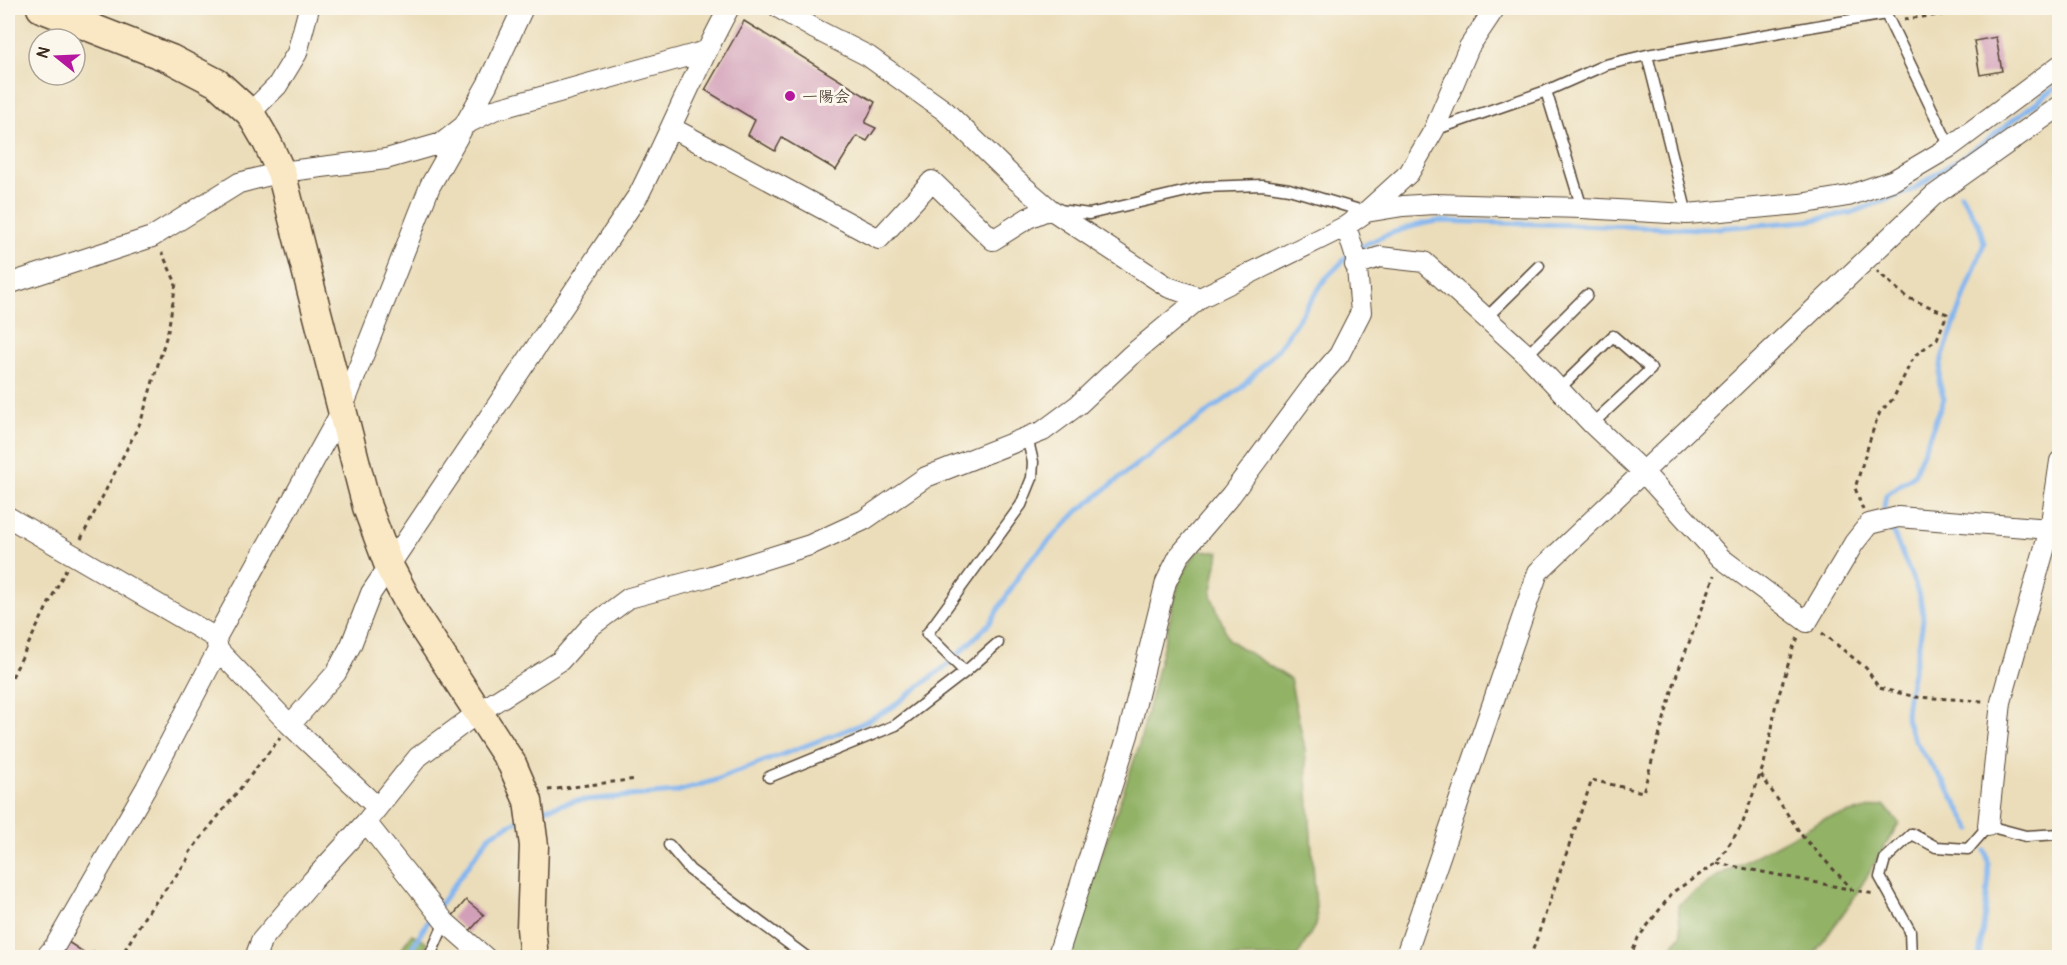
<svg xmlns="http://www.w3.org/2000/svg" width="2067" height="965" font-family="Pangolin,'Klee One',sans-serif">
	<rect width="100%" height="100%" fill="#fbf7ec"/>
	<filter id="ink" filterUnits="userSpaceOnUse"><feTurbulence type="fractalNoise" baseFrequency=".0167" numOctaves="2"/><feDisplacementMap in="SourceGraphic" scale="12" xChannelSelector="R" yChannelSelector="G"/><feConvolveMatrix kernelMatrix="1 2 1 2 8 2 1 2 1" color-interpolation-filters="sRGB"/></filter>
	<filter id="wash" filterUnits="userSpaceOnUse"><feTurbulence type="fractalNoise" baseFrequency=".008" numOctaves="4" result="noise"/><feDisplacementMap in="SourceGraphic" scale="24" xChannelSelector="R" yChannelSelector="G"/><feGaussianBlur stdDeviation="1.35" result="paint"/><feColorMatrix in="noise" values="0 0 0 0 0 0 0 0 0 0 0 0 0 0 0 0 0 1.4 0 .05"/><feComposite in="paint" operator="in"/></filter>
	<g filter="url(#wash)">
		<rect width="100%" height="100%" fill="#ebddb9"/>
		<path fill="#92b266" stroke="#666e42" stroke-width="1.5" d="M1198,550L1219,552L1211,595L1229,640L1290,679L1305,749L1317,922L1297,957L1066,958L1138,749L1180,578Z
			M1884,805L1899,823L1852,901L1812,957H1663L1681,935L1678,905L1718,876L1824,819Z
			M412,934L428,943L421,957H395Z"/>
		<g fill="none" stroke-linecap="round" stroke-linejoin="round">
			<path stroke="#82b5ef" stroke-width="5" d="M1358,249C1383,234 1409,226 1438,221L1706,229L1807,221L1850,213L1909,192L1986,141L2060,84
				M1884,508L1886,495L1914,475L1944,399L1939,381L1942,358L1984,243L1979,225L1961,194
				M1893,532C1901,554 1924,597 1923,618C1922,642 1902,707 1907,722C1916,747 1934,768 1948,789C1956,802 1963,816 1971,829
				M538,811L574,801L675,792L713,781L857,726L891,708L946,666L990,623L1025,566L1077,512L1137,464L1241,388L1278,349L1326,278L1350,254
				M439,906L490,835L521,819
				M406,958L433,913
				M1979,958C1981,936 1995,867 1985,851"/>
		</g>
		<g id="blocks">
			<path fill="#d29fb8" d="M744,21L875,102L865,123L876,128L867,141L857,136L836,170L782,138L775,151L748,135L755,120L705,90Z
				M1996,37L2002,71L1980,75L1974,41Z
				M466,900L484,915L468,933L451,918Z
				M68,942L91,957L94,951L104,958H58Z"/>
		</g>
	</g>
	<g filter="url(#ink)">
		<use href="#blocks" fill-opacity="0" stroke="#554535" stroke-width="1.5"/>
		<g fill="none" stroke-linecap="round" stroke-linejoin="round">
			<g stroke="#554535" stroke-width="13">
				<path id="lane" d="M1647,55L1687,214
					M1546,91L1582,208
					M1434,130L1546,91L1605,65L1647,55L1886,14L1950,147
					M1059,210L1089,214L1204,187L1262,185L1289,189L1366,212
					M1486,318L1539,266
					M1527,355L1587,295
					M1559,389L1613,336L1651,369L1592,424
					M965,672L927,634L1021,505L1032,478L1033,462L1027,437
					M769,777L896,725L965,672L998,643
					M669,845L690,870L808,958
					M429,958L445,922
					M1911,958L1910,931L1880,877L1885,859L1912,834L1936,847L1968,849L1988,826L2026,836L2060,834"/>
			</g>
			<g stroke="#554535" stroke-width="22">
				<path id="street" d="M779,8L815,29L868,56L945,111L1015,179L1050,209L1168,287L1200,298
					M250,113L277,86L297,53L309,8
					M672,128L879,239L932,181L993,240L1028,218L1050,209
					M1366,212L1403,206L1434,204L1582,208L1687,214L1800,204L1848,196L1894,180L1950,147L2060,65
					M1355,265L1380,257L1424,262L1527,355L1592,424L1643,472L1721,558L1807,622L1854,543L1869,524L1898,517L2050,529
					M8,284L152,237L239,183L281,172L386,159L442,143L466,124L494,110L706,51
					M8,517L216,638
					M290,725L336,673L351,645L371,593L639,194C670,132 696,68 729,8
					M377,807L290,725L218,650L216,638L341,412L430,186L487,85L523,8
					M366,822L445,922L486,958
					M1988,826L2001,702L2050,529L2060,461
					M45,958L55,946L146,788L218,650
					M255,958L261,941L312,881L366,822L418,757L479,712L560,661L590,627L629,598L711,576L810,545L864,520L926,477L1043,431L1078,405L1130,356L1200,298L1346,226L1366,212L1409,173L1434,130L1469,47L1495,8
					M1057,958L1128,735L1166,582L1179,556L1231,495L1312,386L1339,355L1361,312L1356,258L1346,226
					M1405,958L1538,572L1933,196L2060,106"/>
			</g>
			<g stroke="#554535" stroke-width="31">
				<path id="secondary" d="M41,8L171,59L217,83L250,113L267,142L281,172L367,507L389,566L415,615L512,764L528,801L534,846L531,928L534,958"/>
			</g>
			<path stroke="#554535" stroke-width="3" stroke-dasharray="4.5 4.5" stroke-linecap="butt" d="M1904,19L1950,14L1976,8
				M1863,510L1855,488L1874,427L1880,412L1893,399L1914,356L1937,339L1947,314L1906,297L1877,271
				M81,539L141,421L168,331L176,283L162,253
				M1822,633L1866,668L1879,688L1916,697L1983,701
				M8,685L66,569
				M1761,775L1803,837L1851,888
				M548,790L637,779
				M1717,863L1874,894
				M120,958L145,916L187,861L190,852L280,738
				M1530,958L1592,780L1643,792L1677,674L1715,575
				M1630,958L1638,938L1673,892L1717,863L1742,825L1764,764L1772,729L1775,708L1794,645L1798,638"/>
			<use href="#lane" stroke="#fff" stroke-width="10"/>
			<use href="#street" stroke="#fff" stroke-width="20"/>
			<use href="#secondary" stroke="#fae7c3" stroke-width="28"/>
		</g>
	</g>
	<circle fill="#b5179e" stroke="#fbf7ec" stroke-width="2" cx="790" cy="96" r="6"/>
	<g text-anchor="middle" stroke-width="6" stroke-linejoin="round" paint-order="stroke">
		<g font-size="16" fill="#3b2a1e" stroke="#fbf7ec" text-anchor="start">
			<text x="802" y="102">一陽会</text>
		</g>
	</g>
	<rect width="2067" height="965" fill="none" stroke="#fbf7ec" stroke-width="30"/>
	<g transform="translate(57 57) rotate(288)"><circle r="28" fill="#fbf7ec" stroke="#aea59a" stroke-width="1.5"/>
	<path d="M0-4.5L10 22L0 15L-10 22Z" fill="#b5179e"/>
	<text y="-9" font-size="16" font-weight="bold" text-anchor="middle" fill="#3b2a1e">N</text>
	</g>
</svg>
